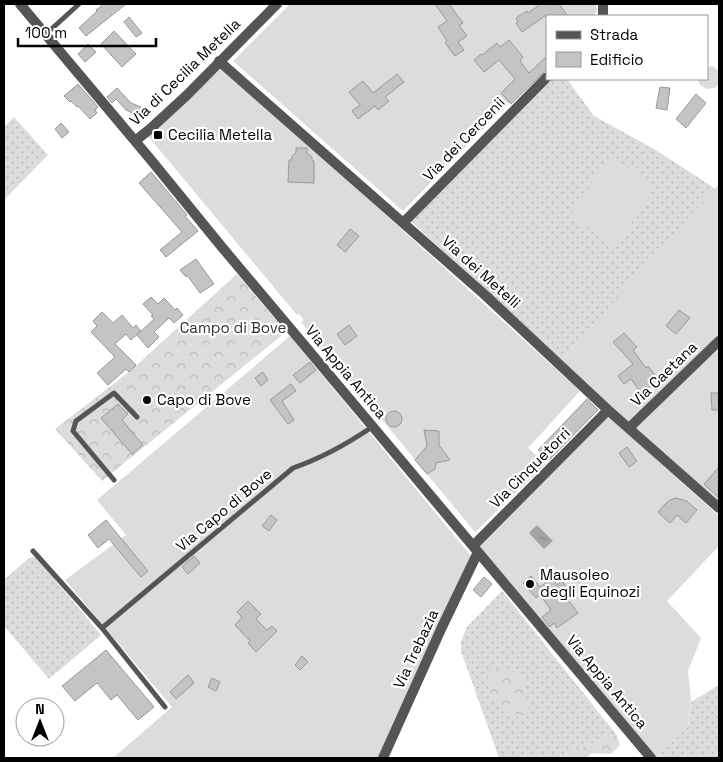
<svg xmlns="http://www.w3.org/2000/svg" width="723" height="762" font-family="'Space Grotesk',sans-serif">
	<defs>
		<pattern id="grass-dots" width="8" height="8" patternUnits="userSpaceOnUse" patternTransform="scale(1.25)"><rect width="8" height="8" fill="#dcdcdc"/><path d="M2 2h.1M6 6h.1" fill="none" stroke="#bbb" stroke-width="1.8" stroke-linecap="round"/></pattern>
		<pattern id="forest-crowns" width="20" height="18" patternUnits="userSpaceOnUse" patternTransform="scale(1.25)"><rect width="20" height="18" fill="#dcdcdc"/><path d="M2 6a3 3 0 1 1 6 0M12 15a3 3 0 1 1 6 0" fill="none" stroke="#bbb"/></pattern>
		<pattern id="water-ripples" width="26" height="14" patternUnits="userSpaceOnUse" patternTransform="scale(1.25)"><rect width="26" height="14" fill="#a3a3a3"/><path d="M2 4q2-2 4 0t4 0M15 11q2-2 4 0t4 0" fill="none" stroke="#8b8b8b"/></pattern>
	</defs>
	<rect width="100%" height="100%" fill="#fff"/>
	<path fill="url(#grass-dots)" d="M550,79H567L594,116L654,149L716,189L560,362L411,221Z
		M14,117L48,155L4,200V127Z
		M33,557L37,558L101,635L49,679L4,626V580L29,558Z
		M502,591L616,734L556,758H499L461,651V642L466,628Z
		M719,685V758H656L688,726L691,702Z"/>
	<path fill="url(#forest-crowns)" d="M237,274L286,332L102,481L55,429L129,372Z
		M498,668L510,672H520L526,679L524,696L528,708L524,715C520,715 515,715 512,714C493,709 485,688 490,671Z
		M616,734L620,745L611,754L592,753L586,758H556Z"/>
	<path fill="#dcdcdc" d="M290,4H596L597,11L593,16H547V64L403,211L233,61Z
		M220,65L580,391L528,448L546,464L475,532L301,322L304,320L299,314L297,315L148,136Z
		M712,66L719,71V84L715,88L707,89L700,85L698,79H707V67Z
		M610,156L656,186L616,246L570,216Z
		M719,184V506L560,362Z
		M290,336L471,556L379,758H113L172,707L65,580L126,535L97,500Z
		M608,416L719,516V546L667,601L701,638L688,671L691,699L688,726L656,758L541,623L479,546Z"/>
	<path fill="url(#water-ripples)" d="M537,525L553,541L544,549L529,533Z"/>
	<path fill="#c4c4c4" stroke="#999" d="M104,4H126L86,36L79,28L97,11L96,10Z
		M435,4H449L463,23L459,25L467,36L458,42L464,50L455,56L445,43L447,41L438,27L447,21Z
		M541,4H559L568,16H545L522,32L516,23L518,22L516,18L527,11L528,13Z
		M129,17L142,33L136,37L124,22Z
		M114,31L136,54L122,67L101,44Z
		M509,40L523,57L520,61L529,73L547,56V69L511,104L501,93L515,79L499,60L484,72L474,60L481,54L482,55L497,43L500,47Z
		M88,44L96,52L85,62L78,54Z
		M397,74L404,82L385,97L389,101L378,110L375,106L358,119L352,111L360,105L349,92L363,81L373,93Z
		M78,84L98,107L95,110L97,113L90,119L78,106L77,107L71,101L70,102L64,96Z
		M660,87L670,88L667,110L656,108Z
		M117,88L131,103L141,107L137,115L126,110L116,99L112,103L107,97Z
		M696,94L706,103L686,128L676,119Z
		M61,123L69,132L62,138L55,129Z
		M296,148H307V153L312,157V160L314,161V183L288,182L289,160H292V156L296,153Z
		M151,172L187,215L185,216L198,231L166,257L160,250L182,232L139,183Z
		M350,229L359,236L345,252L337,245Z
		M196,259L214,284L200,293L187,275L186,277L180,270Z
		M151,297L158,304L164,298L175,310L177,308L183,315L174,323L169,318L154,332L159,337L148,348L137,335L154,319L151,316L153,315L143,304Z
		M679,310L690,318L676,334L666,326Z
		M102,312L113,323L122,315L133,328L136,325L141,331L131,340L126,334L115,344L136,365L129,372L126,369L108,385L97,373L115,357L91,332L97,326L93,321Z
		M349,325L357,336L345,345L337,334Z
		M624,333L637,347L633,350L646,368L648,366L658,379L641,393L631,379L624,384L618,376L633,364L613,342Z
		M310,362L316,370L300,383L293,375Z
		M263,372L268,380L261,386L255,378Z
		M291,384L296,391L282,401L294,420L288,424L270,400Z
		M711,393H719V410H712Z
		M587,399L598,410L549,460L538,450Z
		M118,404L128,414L122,420L143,445L132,454L101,418Z
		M386 419a8 8 0 1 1 16 0a8 8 0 1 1-16 0Z
		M424,430L439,431V445L450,460L436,463L435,469L427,474L415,460L427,446Z
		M627,447L637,461L629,467L619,453Z
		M719,467V498L704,484Z
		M675,498L687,501L697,510L686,523L677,515L670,523L658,512L665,504L670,500Z
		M271,515L277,520L269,531L262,526Z
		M106,520L148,571L141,577L109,539L98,548L88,535Z
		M194,556L200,563L188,574L182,567Z
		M531,576L540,587L552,578L557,585L562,581L570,592L565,596L578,613L557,628L554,623L550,627L542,617L551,610L540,595L536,598L523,583Z
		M484,577L492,584L481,597L473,590Z
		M248,601L261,614L256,619L267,630L272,626L277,631L256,652L248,643L250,641L235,625L242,617L237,612Z
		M106,650L154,707L138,720L117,695L111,700L97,683L75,701L62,686Z
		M302,656L308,662L300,670L295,665Z
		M188,675L194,683L176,699L170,692Z
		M212,678L220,682L216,691L208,687Z"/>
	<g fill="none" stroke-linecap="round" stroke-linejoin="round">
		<path stroke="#555" stroke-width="5" d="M46,34L79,4
			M114,480L73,431L76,421L114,393L137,417
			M33,551L102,628L165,707
			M102,628L293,468C322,458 347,444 372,427"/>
		<path stroke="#555" stroke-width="10" d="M20,4L151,160L221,246L651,758
			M603,16V4
			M219,61L485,295L608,410L719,508
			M135,141L150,129L187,95L277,4
			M403,223L547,77
			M629,428L719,341
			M473,546L608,410
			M383,758L442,627L478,552"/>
	</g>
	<g fill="#000" stroke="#fff" stroke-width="2">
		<rect x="153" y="130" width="10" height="10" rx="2.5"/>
		<circle cx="147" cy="400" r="5"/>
		<circle cx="530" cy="584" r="5"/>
	</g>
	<g text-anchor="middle" stroke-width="4.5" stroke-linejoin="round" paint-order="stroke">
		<g font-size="15" fill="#000" stroke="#fff">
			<text transform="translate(185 72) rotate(-44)" y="5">Via di Cecilia Metella</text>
			<text transform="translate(464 139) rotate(-46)" y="5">Via dei Cercenii</text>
			<text transform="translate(481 272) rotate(42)" y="5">Via dei Metelli</text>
			<text transform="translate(346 372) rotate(50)" y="5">Via Appia Antica</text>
			<text transform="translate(664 374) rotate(-44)" y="5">Via Caetana</text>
			<text transform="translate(530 468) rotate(-45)" y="5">Via Cinquetorri</text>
			<text transform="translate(224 510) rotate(-40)" y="5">Via Capo di Bove</text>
			<text transform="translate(416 649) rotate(-65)" y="5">Via Trebazia</text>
			<text transform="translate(607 682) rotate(50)" y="5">Via Appia Antica</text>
		</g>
		<g font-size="15" fill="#000" stroke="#fff" text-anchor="start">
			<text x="168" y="140">Cecilia Metella</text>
			<text x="157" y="405">Capo di Bove</text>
			<text x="540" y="580">Mausoleo<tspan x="540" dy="17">degli Equinozi</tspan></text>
		</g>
		<g font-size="15" fill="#333" stroke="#fff">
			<text x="233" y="333">Campo di Bove</text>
		</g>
	</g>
	<rect width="723" height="762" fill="none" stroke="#000000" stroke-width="10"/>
	<rect x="546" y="15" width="162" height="65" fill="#ffffff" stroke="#999999"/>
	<rect x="556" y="31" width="25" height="8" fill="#555555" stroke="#999999"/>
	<text x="590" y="40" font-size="15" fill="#000000">Strada</text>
	<rect x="556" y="52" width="25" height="15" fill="#c4c4c4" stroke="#999999"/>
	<text x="590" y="65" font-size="15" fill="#000000">Edificio</text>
	<g transform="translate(40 722)"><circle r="24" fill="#ffffff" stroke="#999999"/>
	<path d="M0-4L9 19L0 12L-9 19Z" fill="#000000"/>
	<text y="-8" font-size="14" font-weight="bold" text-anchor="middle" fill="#000000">N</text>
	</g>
	<path d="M18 38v8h138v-8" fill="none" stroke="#000000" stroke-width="2.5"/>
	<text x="25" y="38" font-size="15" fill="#000000" stroke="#ffffff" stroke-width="4" paint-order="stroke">100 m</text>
</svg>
